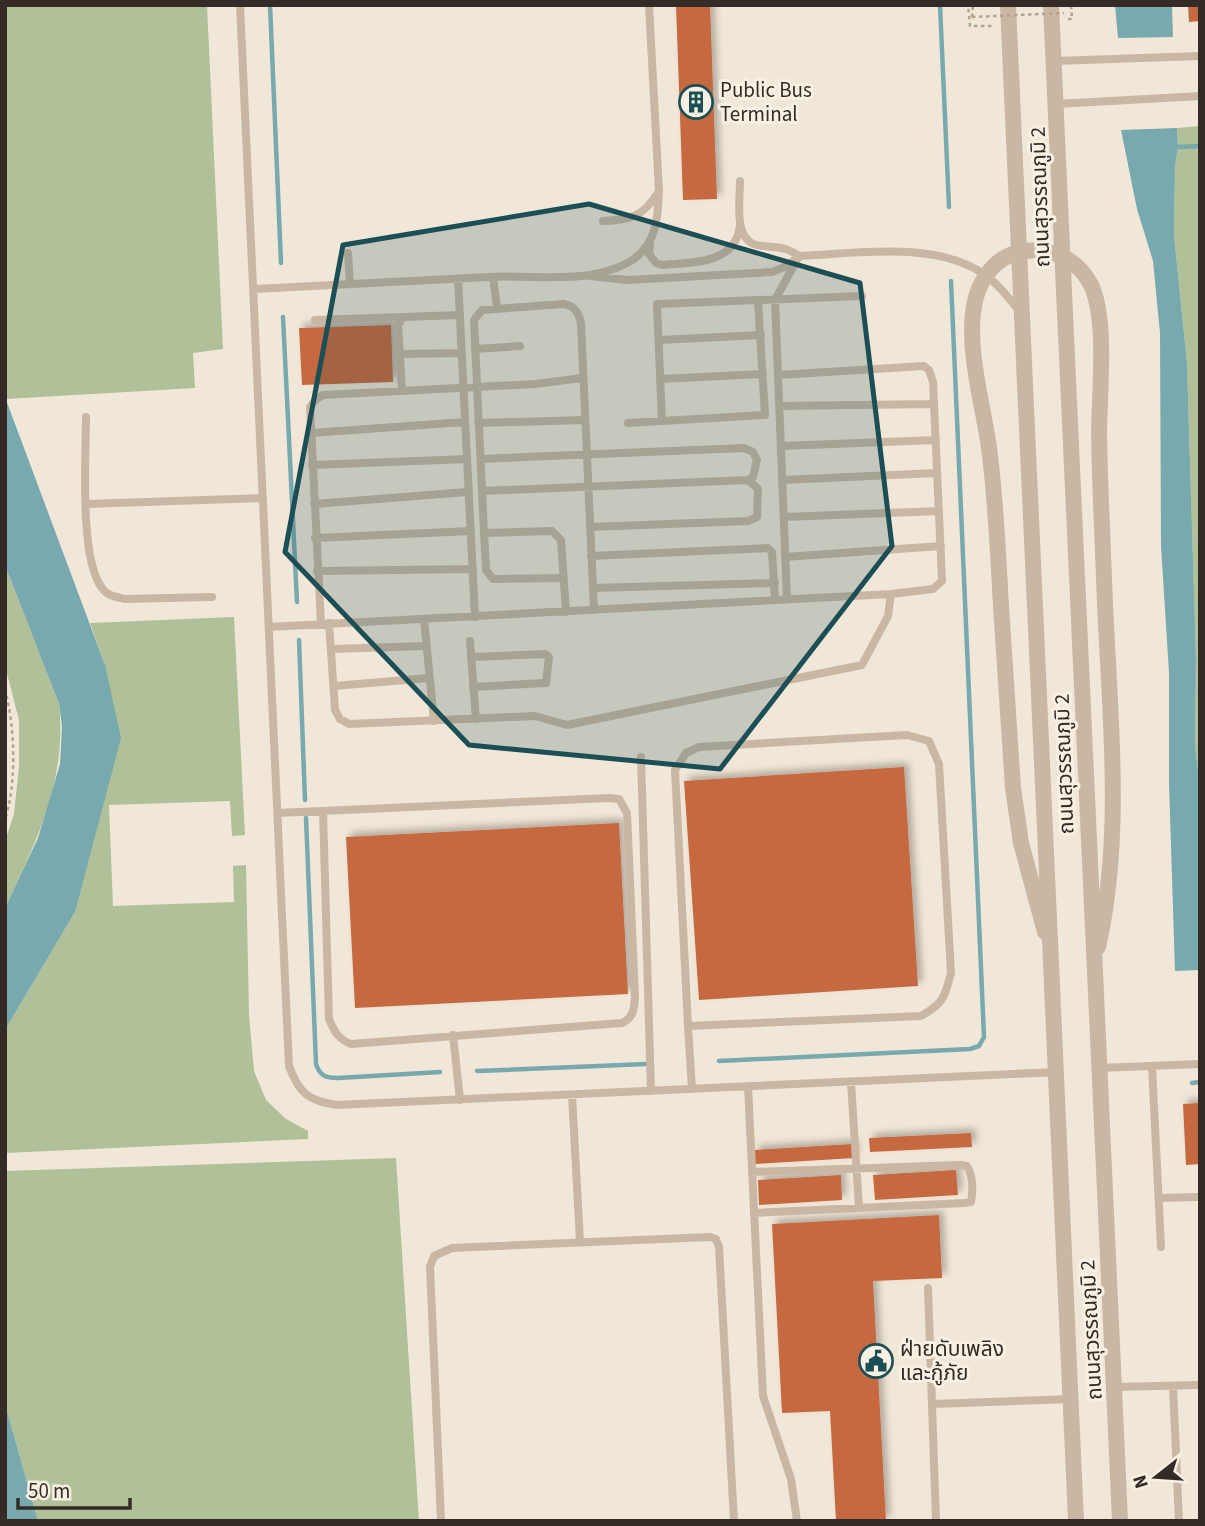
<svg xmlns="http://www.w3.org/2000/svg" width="1205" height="1526" font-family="'Source Sans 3','Noto Sans Thai',sans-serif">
	<defs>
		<filter id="shadow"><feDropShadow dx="4.5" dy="-4.5" stdDeviation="3.5" flood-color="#0004"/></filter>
	</defs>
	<rect width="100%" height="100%" fill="#f1e7d8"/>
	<path fill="#b0c098" d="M5,5H207L223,349L193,353L195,388L6,399Z
		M1200,126V789L1195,744L1196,658L1187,363L1174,235L1175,167L1178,147L1177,128Z
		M5,565L59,704C67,781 37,840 5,908V841L14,814L19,767V720L5,666Z
		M234,617L245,835L232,836L230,801L109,805L113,906L234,902L233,866L246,865L249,1015L254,1071L266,1100L286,1119L308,1131V1139L5,1153V1030L75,912L105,665L90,623Z
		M396,1158L419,1521H38L5,1404V1171Z"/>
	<path fill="#77a9ae" d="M1115,5H1172L1173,37L1118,38Z
		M1177,128L1178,147L1175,167L1174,235L1187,363L1196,658L1195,744L1200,789V970L1175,971L1169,784V673L1161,546L1160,333L1153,261L1137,209L1121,130Z
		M5,397L105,665L121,738L75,912L5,1030V908L38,838L60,764L62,726L59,704L5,565Z
		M5,1404L38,1521H5Z"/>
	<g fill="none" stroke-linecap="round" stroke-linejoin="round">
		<path stroke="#77a9ae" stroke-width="4.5" d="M270,5L281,263
			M940,5L949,207
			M1178,147L1200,146
			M283,317L297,602
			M299,640L305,800
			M306,818L316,1064C320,1076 326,1078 338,1078L440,1072
			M719,1061L970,1049L979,1046L984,1037L951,281
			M477,1071L646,1064
			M1192,1083L1200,1082"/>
	</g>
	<path fill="#c66941" filter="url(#shadow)" d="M676,5H710L717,199L683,200Z
		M1188,5H1200V21L1189,22Z
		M391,325L393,382L302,385L299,328Z
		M904,767L918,986L699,1000L684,781Z
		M619,823L628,994L355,1008L346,837Z
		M1200,1103V1164L1186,1165L1183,1104Z
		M971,1133L972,1147L870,1152L869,1138Z
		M853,1144L854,1158L755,1164L754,1150Z
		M956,1170L958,1195L875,1200L873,1175Z
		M841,1175L842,1200L759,1205L758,1180Z
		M939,1215L942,1278L873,1281L886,1521H836L830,1411L782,1413L772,1224Z"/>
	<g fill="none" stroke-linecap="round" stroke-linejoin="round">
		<path stroke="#b4a18e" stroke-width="2.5" stroke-dasharray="3.5 3.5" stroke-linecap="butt" d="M971,5H968L970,26H995
			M972,17L973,5
			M1068,19H1072L1071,5
			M5,689C15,728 17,782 5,820"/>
		<path stroke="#c9b7a4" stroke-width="8" d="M240,5L289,1066C299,1093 308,1101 337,1105L1057,1072
			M1054,61L1200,56
			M1057,104L1200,96
			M740,181C740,202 732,244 762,246C777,247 787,247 799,256L775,300L787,600
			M603,221C629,220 643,217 657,194
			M650,243L649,254L656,263L662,265C692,262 736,265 740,225
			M348,253L350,284
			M590,276L628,280L772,272L787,266L799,256C854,254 929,241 979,271C996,281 1008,297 1020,312
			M493,277L497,308
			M458,279L475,617
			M254,289C332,285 411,281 489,277C522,275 557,280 590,275C606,272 621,268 634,259C657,242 658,217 659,191L649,5
			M315,320L403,317
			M659,340L761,335
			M475,349L520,346
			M400,354L462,353
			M660,379L763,374
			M402,390L398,325L403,317L460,315
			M779,406L934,404
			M86,417C86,456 79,558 102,588C107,596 117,597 125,599L212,597
			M662,421L657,304L862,296
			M478,423L584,420
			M628,423L765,415L758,301
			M311,433L465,422
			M781,446L936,440
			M481,459L744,448L753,452L757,460L753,477L748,480
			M312,465L467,459
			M782,480L937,473
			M482,491L748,480L758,489L757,517L748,521L590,527
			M87,504L263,498
			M314,504L467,492
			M784,517L939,511
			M484,533L486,570L493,579L563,578
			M315,538L471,531
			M591,556L768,548L772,552L775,600
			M785,557L941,546
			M317,571L473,569
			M593,588L775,583
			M566,612L561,540L552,531L484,533L474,320L482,310L564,304C575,306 579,313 581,324L594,610
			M424,619L434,721
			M321,623L310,407L315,400L323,395L535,384L582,378
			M329,623L335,710L340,719L349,724L535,716L567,725L862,665L888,616L891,594
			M269,627L891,594L933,589L942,581L933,382L929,370L924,366L778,375
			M470,641L476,719
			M331,649L426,646
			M471,657L545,654L549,657L546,683L473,687
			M334,686L429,678
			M907,735L929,741L939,764L951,973C945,997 943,1004 921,1016L688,1026L675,770L686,753L699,747Z
			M641,757L651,1091
			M278,813L609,798L619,799L627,813L635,998C634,1010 633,1018 622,1023L351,1044C338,1039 334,1031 329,1019L323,811
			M688,1026L692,1089
			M453,1035L460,1100
			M1152,1066L1161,1247
			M1100,1068L1200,1064
			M851,1082L859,1208
			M748,1086L763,1396L791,1479L797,1521
			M572,1095L580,1242
			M752,1172L961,1165L967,1166C973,1176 973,1191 971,1202L964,1203L754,1213
			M1159,1198L1200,1197
			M928,1288L936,1521
			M1173,1386L1179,1521
			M1115,1387L1200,1385
			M933,1404L1071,1399
			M441,1521L430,1267L434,1256L452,1248L710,1237L716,1239L719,1247L734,1521"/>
		<path stroke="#c9b7a4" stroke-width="16" d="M1008,5L1076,1521
			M1051,5L1120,1521
			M1001,606L1013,788L1021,843L1045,932
			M1098,947C1123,839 1110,715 1105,604"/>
		<path stroke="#b4a18e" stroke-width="2.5" stroke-dasharray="3.5 3.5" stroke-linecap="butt" d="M972,17L1064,13"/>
		<path stroke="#c9b7a4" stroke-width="16" d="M1001,606C998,554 996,500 989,448C983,403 965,346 975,301C979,283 991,264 1008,256C1039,243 1073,253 1090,283C1108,316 1099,396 1099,435C1100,491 1103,548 1105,604"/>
	</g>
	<path fill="#1c4e55" fill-opacity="0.2" stroke="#1c4e55" stroke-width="5" stroke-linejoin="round" d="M589,204L860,283L892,546L720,769L469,745L285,552L343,245Z"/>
	<defs>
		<g id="building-ring" transform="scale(1.75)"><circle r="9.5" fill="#f9f0e4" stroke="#1c4e55" stroke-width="1.5"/><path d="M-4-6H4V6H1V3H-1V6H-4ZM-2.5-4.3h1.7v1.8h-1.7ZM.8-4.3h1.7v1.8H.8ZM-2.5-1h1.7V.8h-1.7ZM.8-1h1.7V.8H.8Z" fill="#1c4e55"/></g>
		<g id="civic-ring" transform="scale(1.75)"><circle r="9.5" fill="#f9f0e4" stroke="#1c4e55" stroke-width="1.5"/><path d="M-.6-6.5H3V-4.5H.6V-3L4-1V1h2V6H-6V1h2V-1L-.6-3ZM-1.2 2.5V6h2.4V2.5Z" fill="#1c4e55"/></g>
	</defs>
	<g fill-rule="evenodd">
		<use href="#building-ring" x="696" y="102"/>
		<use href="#civic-ring" x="876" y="1361"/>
	</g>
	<g text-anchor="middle" stroke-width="6" stroke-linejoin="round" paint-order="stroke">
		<g font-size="21" fill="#342b26" stroke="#f9f0e4" text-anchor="start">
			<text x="720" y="97">Public Bus<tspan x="720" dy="24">Terminal</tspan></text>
			<text x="900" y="1356">ฝ่ายดับเพลิง<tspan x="900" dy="24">และกู้ภัย</tspan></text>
		</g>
		<g font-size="21" fill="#342b26" stroke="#f9f0e4">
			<text transform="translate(1040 197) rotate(-92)" y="7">ถนนสุวรรณภูมิ 2</text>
			<text transform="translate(1064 764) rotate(-92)" y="7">ถนนสุวรรณภูมิ 2</text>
			<text transform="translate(1091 1330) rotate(-93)" y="7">ถนนสุวรรณภูมิ 2</text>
		</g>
	</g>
	<rect width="1205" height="1526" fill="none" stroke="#342b26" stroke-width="14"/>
	<g transform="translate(1156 1477) rotate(253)" stroke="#f9f0e4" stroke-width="5" paint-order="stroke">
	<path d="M0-5L12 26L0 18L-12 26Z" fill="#342b26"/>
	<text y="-10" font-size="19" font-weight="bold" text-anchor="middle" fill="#342b26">N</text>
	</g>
	<path d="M18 1498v10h112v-10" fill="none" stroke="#342b26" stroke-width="3.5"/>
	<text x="28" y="1498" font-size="21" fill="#342b26" stroke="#f9f0e4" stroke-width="5" paint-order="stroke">50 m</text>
</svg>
